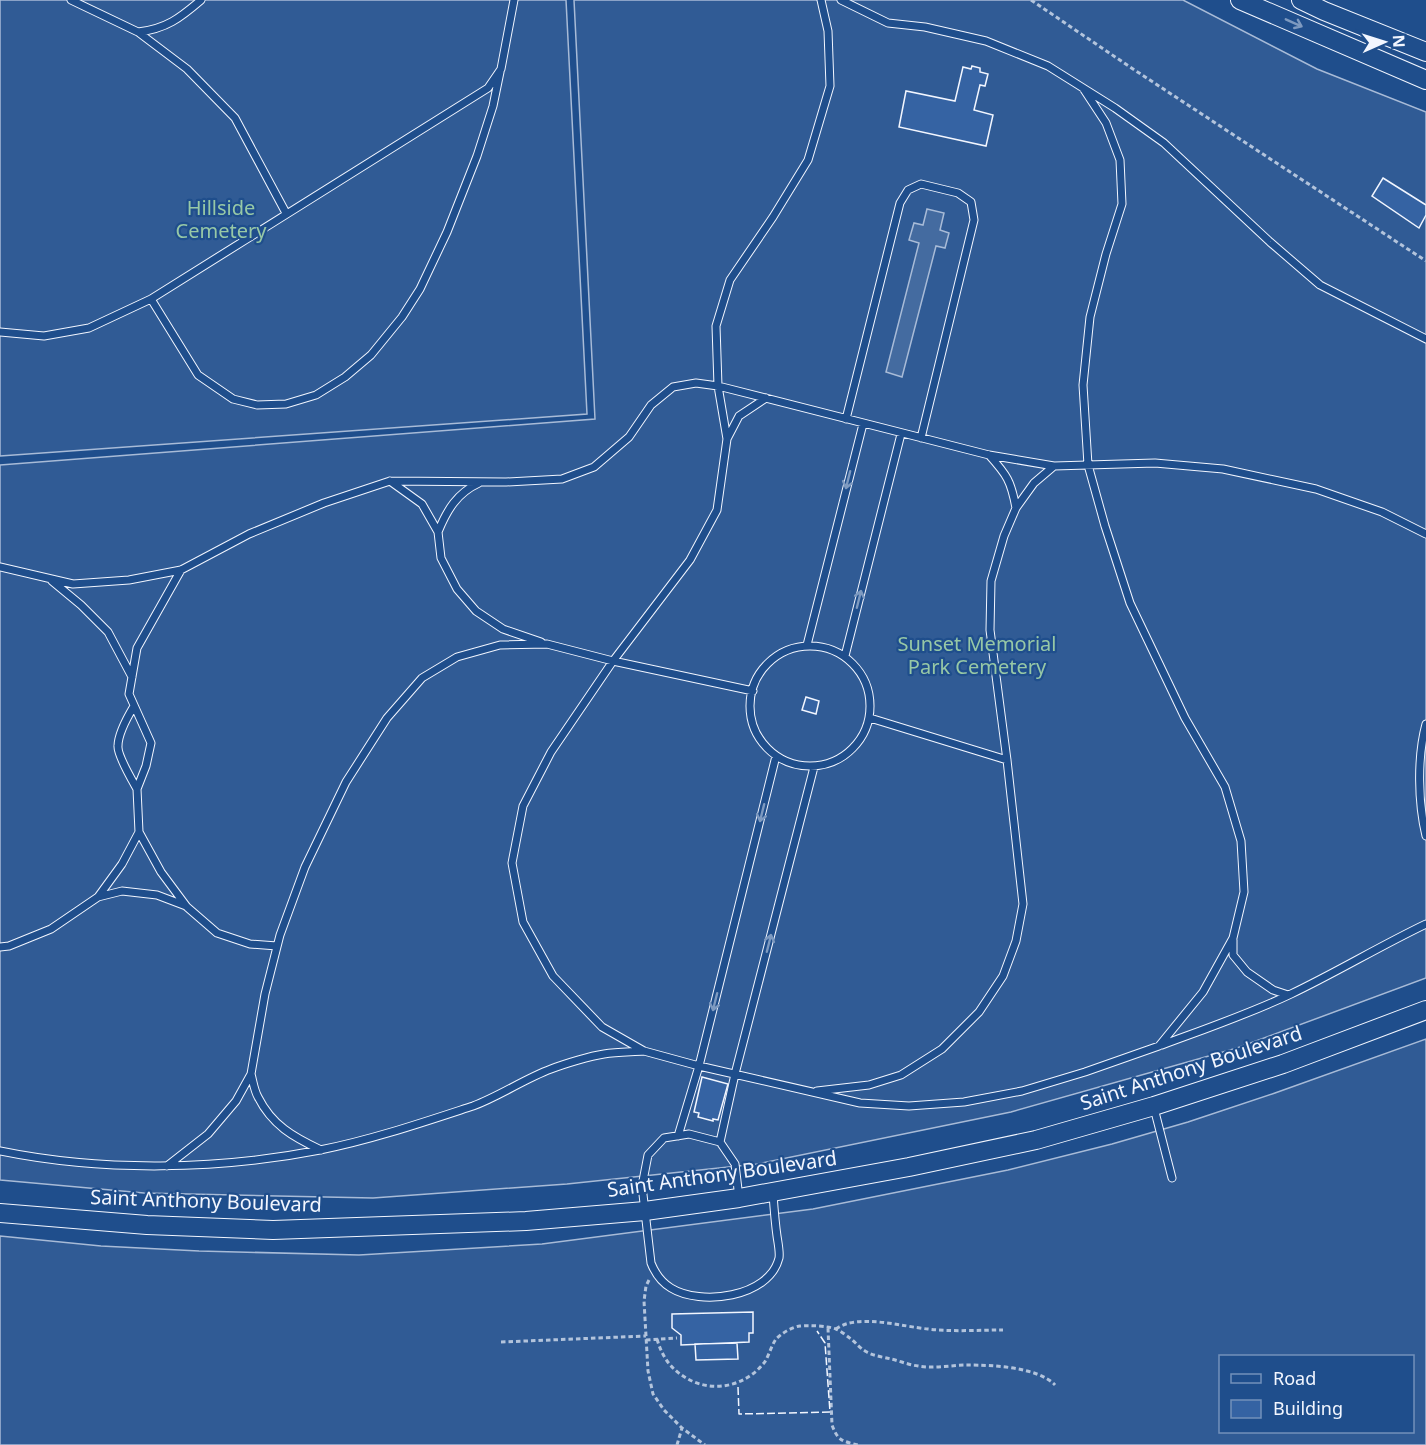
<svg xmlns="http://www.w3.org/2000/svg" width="1426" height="1445" font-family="'Noto Sans',sans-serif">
	<rect width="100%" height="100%" fill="#1f4e8c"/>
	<path fill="#305b95" stroke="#a8bbd7" stroke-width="1.5" fill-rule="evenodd" d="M0,0H566L587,414L0,456Z
		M574,0H1183L1317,69L1426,112V978L1237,1048L1011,1112L757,1164L567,1184L373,1198L144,1193L0,1180V465L595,419Z
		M1426,1039V1445H0V1236L101,1246L199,1251L359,1255L542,1244L813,1209L1008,1170L1112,1144L1188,1122L1275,1093ZM1220,1356H1412V1432H1220Z"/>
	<path fill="#446ba0" stroke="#a8bbd7" stroke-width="1.5" d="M927,209L944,213L940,230L949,233L945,248L936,246L902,377L886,372L919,243L909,240L914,223L923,225Z"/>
	<path fill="#3563a3" stroke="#f2f6ff" stroke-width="1.5" d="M972,66L980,68V72L988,74L985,86L980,85L974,110L993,115L986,146L899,127L906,91L955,101L963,67L971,69Z
		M1383,178L1426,205V215L1419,228L1372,196Z
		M806,697L819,701L816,714L802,710Z
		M702,1077L728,1084L718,1120L713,1119V1121L698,1117L699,1113L694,1112Z
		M753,1312V1333H749V1342L681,1345V1335L672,1328V1314Z
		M737,1343L738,1359L696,1360L695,1344Z"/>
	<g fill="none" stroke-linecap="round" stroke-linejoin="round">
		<g stroke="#f2f6ff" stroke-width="9">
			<path id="lane" d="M71,0L138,32L187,69L235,118L286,213
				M821,0L828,31L830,86L808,160L773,217L730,280L716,326L718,386L727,439L717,510L690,560L613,661L551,752L523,806L512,863L523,922L553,976L602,1027L644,1051L699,1066L860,1103L909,1106L964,1102L1022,1091L1085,1072L1159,1046L1203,992L1233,938L1244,892L1241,841L1225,787L1185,718L1130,603L1105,526L1088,465L1083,385L1090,317L1106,254L1122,204L1120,160L1106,123L1083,88
				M841,0L888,23L925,27L986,41L1048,66L1115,108L1164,143L1270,242L1320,285L1426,339
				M138,32C166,29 180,18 201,0
				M151,299L198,375L233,399L257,405L286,404L316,395L345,377L371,355L402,317L420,289L447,232L477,156L493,106L500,72
				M0,332L44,336L89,328L151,299L488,88L501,69L514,0
				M846,419L900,203L908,190L921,184L958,193L971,202L974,220L921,438
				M727,439L739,416L766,398
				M989,455C1007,475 1011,481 1016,508
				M390,481L422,504L438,532L441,558L457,589L476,611L503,629L541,642
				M438,532C447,510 457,493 479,483
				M0,567L73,584L129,580L181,570L249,534L324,503L390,481L506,482L562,479L594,467L629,437L651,405L673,387L696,383L718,386L989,455L1054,466
				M181,570L137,648L129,694L151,743L146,766L137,789L139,832L161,872L187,907L217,933L250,944L277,946
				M52,581L81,605L108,632L132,677
				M807,645L863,424
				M750 706a60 60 0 1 1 120 0a60 60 0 1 1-120 0Z
				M845,656L901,434
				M134,706C128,716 118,734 118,746C117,755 132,780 137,789
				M870,718L1007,760
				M1426,724C1417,757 1418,803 1426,836
				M98,897L122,891L157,895L186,906
				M1233,940V955L1247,972L1273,990L1288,995
				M0,947L9,946L51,929L98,897L122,864L139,832
				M1162,1045C1205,1029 1249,1014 1291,994C1337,972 1380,946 1426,924
				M251,1074C253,1081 254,1090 258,1097C272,1125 293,1137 321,1150
				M817,1091L869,1085L901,1075L942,1049L979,1012L1003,976L1016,941L1023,904L1007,760L990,630L991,581L1004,536L1016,508L1034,483L1054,466L1155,463L1223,469L1316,489L1382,512L1426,534
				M1154,1108L1172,1178
				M678,1136L699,1066L776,756
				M720,1142L735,1074L814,767
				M0,1151C103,1172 218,1170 320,1150C371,1140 424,1122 473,1106C500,1096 524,1079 551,1069C564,1064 590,1056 604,1054C617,1052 631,1052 644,1051
				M167,1166L208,1134L236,1101L251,1074L265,994L280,935L305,867L346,782L387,718L422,678L457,657L500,645L547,644L613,661L753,691
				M739,1198L735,1164L720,1142L689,1134L664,1138L648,1155L642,1186L651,1263C655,1273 661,1282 671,1288C700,1306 769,1298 779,1258C780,1252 778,1243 777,1236C775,1222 774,1208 773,1194"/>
		</g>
		<g stroke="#f2f6ff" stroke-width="20">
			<path id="secondary" d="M1240,0L1426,80
				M1301,0L1324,11L1426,52
				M0,1213L147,1225L273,1230L526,1221L645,1211L739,1198L909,1167L1036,1140L1154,1106L1283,1064L1426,1010"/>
		</g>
		<path stroke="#b3c4dc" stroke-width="3" stroke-dasharray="4.5 3" stroke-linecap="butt" d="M1031,0L1133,69L1426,261
			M649,1280L646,1286L644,1301L648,1371L653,1394L664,1410L682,1428L705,1445
			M828,1328L832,1425C838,1441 842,1441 858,1445
			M836,1329C857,1313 904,1327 928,1329C953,1332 979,1330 1003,1330
			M657,1339C663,1360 674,1373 694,1382C719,1392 747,1384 764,1363C769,1356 771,1346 776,1339C782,1333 792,1327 800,1326C809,1325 828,1326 836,1329C841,1331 847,1336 851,1339C856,1343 860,1348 865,1351C873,1356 883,1357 891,1359C900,1361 909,1365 918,1366C934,1369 952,1365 968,1365C992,1365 1038,1367 1055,1385
			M646,1340L677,1338
			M501,1342L646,1336
			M677,1445L682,1428"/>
		<use href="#lane" stroke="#1f4e8c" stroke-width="7"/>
		<use href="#secondary" stroke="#1f4e8c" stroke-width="18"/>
		<path stroke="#f2f6ff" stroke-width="1.5" stroke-dasharray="8 3" stroke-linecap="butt" d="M738,1387L739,1414L830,1412L825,1343L817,1331"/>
	</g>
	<defs><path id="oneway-shaft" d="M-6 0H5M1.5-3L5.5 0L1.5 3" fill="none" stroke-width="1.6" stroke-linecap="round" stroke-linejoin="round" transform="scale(1.5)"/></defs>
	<g stroke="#7e9ac0">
		<use href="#oneway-shaft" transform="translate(1294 23) rotate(24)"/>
		<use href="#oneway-shaft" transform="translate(848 480) rotate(104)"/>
		<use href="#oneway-shaft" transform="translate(859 599) rotate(-76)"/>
		<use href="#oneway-shaft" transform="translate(762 813) rotate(104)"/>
		<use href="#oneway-shaft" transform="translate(769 943) rotate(-76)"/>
		<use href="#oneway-shaft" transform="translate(715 1002) rotate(104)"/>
	</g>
	<g text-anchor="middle" stroke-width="4.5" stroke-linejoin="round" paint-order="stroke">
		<g font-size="20" fill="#97c8a6" stroke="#1f4e8c">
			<text x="221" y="215">Hillside<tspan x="221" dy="23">Cemetery</tspan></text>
			<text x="977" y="651">Sunset Memorial<tspan x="977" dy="23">Park Cemetery</tspan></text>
		</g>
		<g font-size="20" fill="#f2f6ff" stroke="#1f4e8c">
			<text transform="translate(1191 1068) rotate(-18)" y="7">Saint Anthony Boulevard</text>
			<text transform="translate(722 1174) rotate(-8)" y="7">Saint Anthony Boulevard</text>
			<text transform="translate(206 1201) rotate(2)" y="7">Saint Anthony Boulevard</text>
		</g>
	</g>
	<rect x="1219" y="1355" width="195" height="78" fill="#1f4e8c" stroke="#7391ba" stroke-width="1.5"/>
	<rect x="1231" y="1374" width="30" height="9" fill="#1f4e8c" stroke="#7391ba" stroke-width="1.5"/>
	<text x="1273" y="1385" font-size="18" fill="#f2f6ff">Road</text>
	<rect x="1231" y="1400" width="30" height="18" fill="#3563a3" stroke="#7391ba" stroke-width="1.5"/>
	<text x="1273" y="1415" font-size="18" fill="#f2f6ff">Building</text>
	<g transform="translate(1384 42) rotate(87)" stroke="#1f4e8c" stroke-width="4.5" paint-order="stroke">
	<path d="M0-4.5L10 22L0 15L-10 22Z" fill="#f2f6ff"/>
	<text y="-9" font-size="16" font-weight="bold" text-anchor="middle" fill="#f2f6ff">N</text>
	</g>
</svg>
